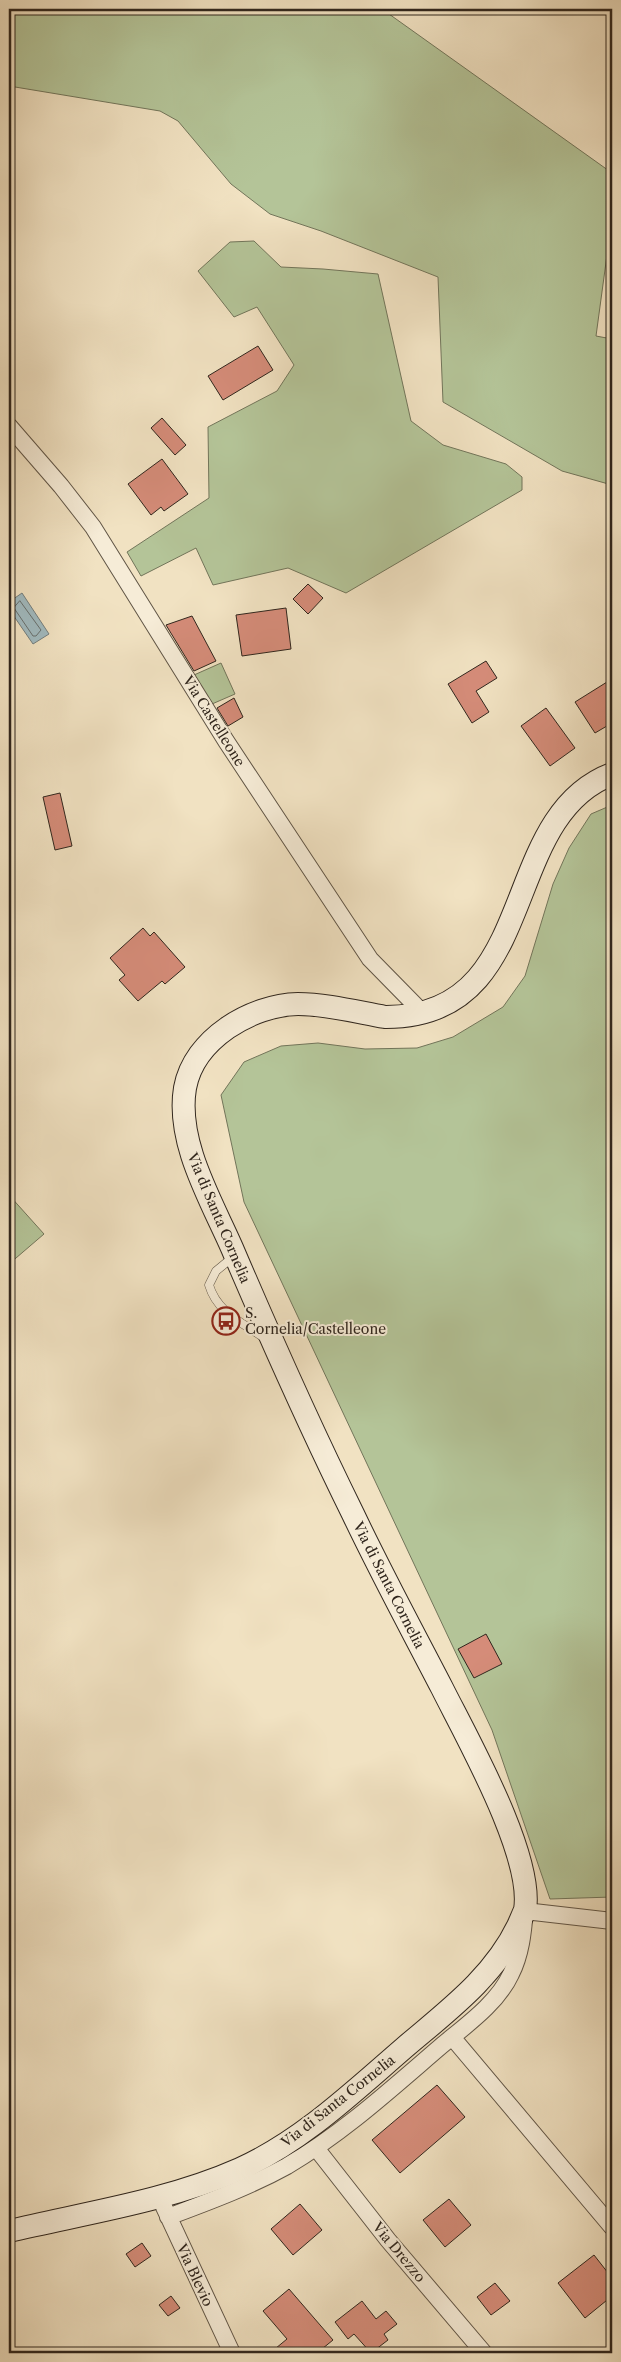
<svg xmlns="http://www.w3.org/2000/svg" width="621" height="2362" font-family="'Libre Caslon Text',serif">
	<rect width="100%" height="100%" fill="#f1e2c2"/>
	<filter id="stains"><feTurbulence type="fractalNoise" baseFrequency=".004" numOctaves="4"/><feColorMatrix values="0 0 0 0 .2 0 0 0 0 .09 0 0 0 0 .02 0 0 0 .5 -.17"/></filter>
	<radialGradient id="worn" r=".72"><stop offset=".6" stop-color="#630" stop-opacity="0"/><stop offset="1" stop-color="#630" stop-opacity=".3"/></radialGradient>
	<path fill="#b4c498" stroke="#72755a" d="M9,9H382L612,173V218L596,336L612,339V485L562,471L443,402L438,277L321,231L270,214L231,184L178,121L160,111L9,86Z
		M254,241L281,267L323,269L378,274L411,421L443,445L506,464L522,477V490L346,593L288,568L213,585L196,548L141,576L127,552L209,498L208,427L277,391L294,365L257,307L234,317L198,271L230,242Z
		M221,663L235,694L212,704L194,675Z
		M612,805V1897L550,1899L492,1730L244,1202L221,1095L244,1062L281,1046L318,1043L365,1049L417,1048L453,1037L503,1007L525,976L553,884L569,848L591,814Z
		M9,1195L44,1234L9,1264Z"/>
	<path fill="#a1babf" stroke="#747f7e" d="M22,593L49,634L33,644L9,609V602Z"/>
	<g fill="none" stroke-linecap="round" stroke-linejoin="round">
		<path stroke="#68706e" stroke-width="1" d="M20,601L41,630L36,636H33L14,608Z"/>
	</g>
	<path fill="#d58c79" stroke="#30261d" d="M258,346L273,370L223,400L208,376Z
		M162,418L186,445L175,455L151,428Z
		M162,459L188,494L164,511L161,507L151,515L128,484Z
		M308,584L323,598L308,614L293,599Z
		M286,608L291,649L242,656L236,615Z
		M192,616L216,661L194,671L166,625Z
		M486,661L497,678L476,691L489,712L472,723L448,684Z
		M607,682L612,689V723L595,733L575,702Z
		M234,698L243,717L228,726L217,708Z
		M546,708L575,748L550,766L521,726Z
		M60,793L72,846L55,850L43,797Z
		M143,928L150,936L154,932L185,967L165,984L162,981L138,1001L119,980L125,975L110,958Z
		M486,1634L502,1664L474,1678L458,1649Z
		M437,2085L465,2117L400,2173L372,2140Z
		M449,2199L471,2225L445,2247L423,2220Z
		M300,2204L322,2230L293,2255L271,2229Z
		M142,2243L151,2256L135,2267L126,2254Z
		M594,2255L612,2278V2296L585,2318L558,2283Z
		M495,2283L510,2301L491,2315L477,2297Z
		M289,2289L333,2340L317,2353H270L287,2339L263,2311Z
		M171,2296L180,2308L168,2316L159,2305Z
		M362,2301L376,2319L386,2311L397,2324L384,2334L388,2340L371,2353L354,2334L348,2339L335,2322Z"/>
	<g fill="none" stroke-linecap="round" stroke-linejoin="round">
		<g stroke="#605546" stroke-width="9">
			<path id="lane" d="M233,1257L216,1271L209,1285C217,1312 241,1322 263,1337"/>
		</g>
		<g stroke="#605546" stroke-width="18">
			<path id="street" d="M9,426L61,486L93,527L226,741L370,959L422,1012
				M452,2037L612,2227
				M316,2148L388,2240L484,2353
				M164,2207L232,2353
				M168,2217C208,2202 249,2187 287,2166C343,2133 391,2089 440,2047C465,2026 497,2004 511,1974C521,1954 523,1933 525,1911L612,1921"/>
		</g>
		<g stroke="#30261d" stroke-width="24">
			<path id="secondary" d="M9,2231C85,2213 168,2201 240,2169C302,2141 353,2092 404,2048C446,2012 493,1978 518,1926C519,1924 524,1912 525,1910C534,1856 467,1738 442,1688C412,1630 381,1573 353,1514C310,1427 270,1337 232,1248C211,1200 176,1142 185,1088C194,1039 251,1005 298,1004C327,1004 357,1012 385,1017C543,1018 496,818 612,774"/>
		</g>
		<use href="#lane" stroke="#f6ecd7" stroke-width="8"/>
		<use href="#street" stroke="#f6ecd7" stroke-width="16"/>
		<use href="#secondary" stroke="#f6ecd7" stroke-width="22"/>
	</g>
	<defs>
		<g id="bus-ring" transform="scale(1.4375)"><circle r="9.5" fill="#f6ecd7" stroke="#8f2418" stroke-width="1.5"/><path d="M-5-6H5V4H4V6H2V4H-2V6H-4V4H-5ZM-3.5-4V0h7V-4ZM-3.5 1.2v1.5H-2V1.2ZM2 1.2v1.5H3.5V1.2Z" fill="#8f2418"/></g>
	</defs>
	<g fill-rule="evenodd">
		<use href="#bus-ring" x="226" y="1321"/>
	</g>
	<g text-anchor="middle" stroke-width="4" stroke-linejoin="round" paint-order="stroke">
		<g font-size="14" fill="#30261d" stroke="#f6ecd7">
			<text transform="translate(214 721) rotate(58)" y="5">Via Castelleone</text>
			<text transform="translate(219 1218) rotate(67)" y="5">Via di Santa Cornelia</text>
			<text transform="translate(389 1585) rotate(63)" y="5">Via di Santa Cornelia</text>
			<text transform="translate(338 2101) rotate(-38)" y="5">Via di Santa Cornelia</text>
			<text transform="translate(399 2252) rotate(50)" y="5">Via Drezzo</text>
			<text transform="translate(195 2275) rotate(65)" y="5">Via Blevio</text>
		</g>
		<g font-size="14" fill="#30261d" stroke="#f6ecd7" text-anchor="start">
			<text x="245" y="1318">S.<tspan x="245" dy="16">Cornelia/Castelleone</tspan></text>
		</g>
	</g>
	<rect width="621" height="2362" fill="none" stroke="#f1e2c2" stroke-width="30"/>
	<rect x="10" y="10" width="601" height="2342" fill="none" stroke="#30261d" stroke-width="2.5"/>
	<rect x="15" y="15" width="591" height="2332" fill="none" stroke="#30261d"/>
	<rect width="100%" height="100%" filter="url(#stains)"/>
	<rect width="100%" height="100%" fill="url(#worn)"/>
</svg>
